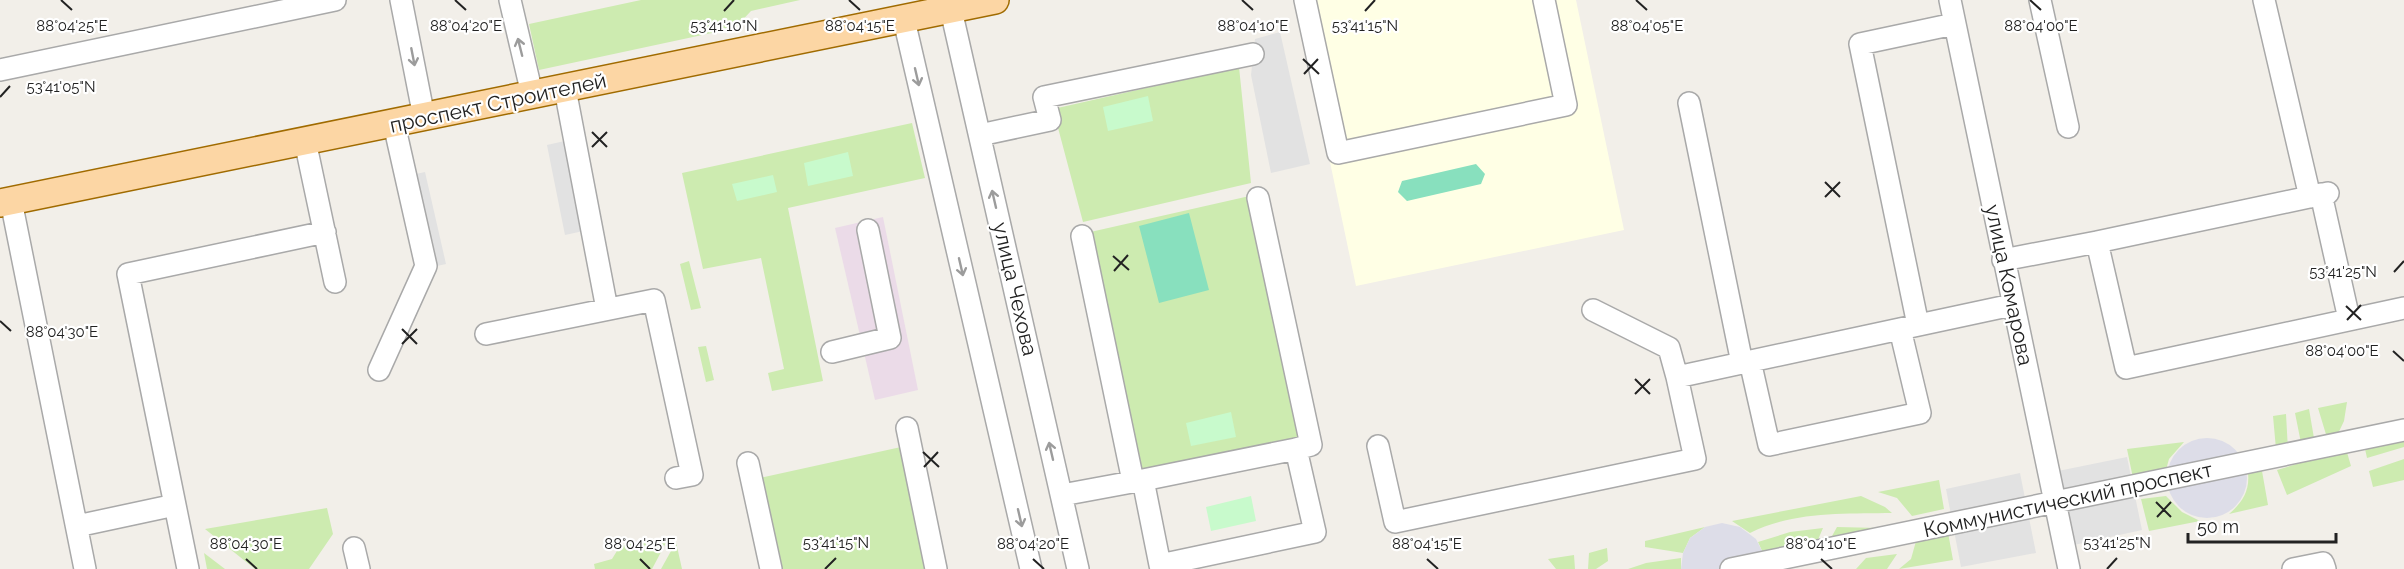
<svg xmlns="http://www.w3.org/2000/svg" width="2404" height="569" font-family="Raleway,sans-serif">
	<rect width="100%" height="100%" fill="#f2efe9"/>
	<path fill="#ebdbe8" d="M883,217L918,390L875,400L835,228Z"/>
	<path fill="#ffffe5" d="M1296,0H1576L1624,230L1356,286Z"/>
	<path fill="#cdebb0" d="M641,0H800L751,11L735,28L539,70L529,24Z
		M1239,67L1251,183L1083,222L1053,109Z
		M912,123L925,178L788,208L823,381L772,391L768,373L784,369L761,258L703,269L682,173Z
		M1254,195L1306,444L1138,477L1086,233Z
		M689,261L701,308L691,310L680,264Z
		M706,346L714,380L706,382L698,347Z
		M2347,402L2344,421L2335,440L2328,441L2318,408Z
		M2309,409L2315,444L2302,448L2295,413Z
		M2286,414L2288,450L2276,449L2273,416Z
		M2404,418V447L2367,458L2362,435Z
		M2184,442L2169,459L2164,477L2134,483L2127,449Z
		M901,447L927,569H781L760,478Z
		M2346,449L2351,466L2287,495L2277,470Z
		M2404,459V480L2373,487L2369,471Z
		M2262,471L2268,505L2229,514C2242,503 2250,491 2248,473Z
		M1939,480L1944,509L1912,516L1897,498L1878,492Z
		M1861,496L1885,507L1892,513C1846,514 1793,511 1750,533L1732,521Z
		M2166,496L2182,512L2200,521L2149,531L2141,499Z
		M327,508L333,534L309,569H255L205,529Z
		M1705,527L1690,538L1683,553L1645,547V541Z
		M1837,527L1880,528L1826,547Z
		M1947,527L1953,560L1899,569L1911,559L1918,534Z
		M1823,528L1814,549L1763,553L1758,542L1790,532Z
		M669,537L652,569H595L594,564L612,559L620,546Z
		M676,542L682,569H661Z
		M1607,548L1608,561L1596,569H1588L1589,553Z
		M204,553L225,569H207Z
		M1897,554L1887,569H1856L1866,558Z
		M1574,555L1575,569H1556L1548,559Z
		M1681,558V569H1628L1646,563Z"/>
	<path fill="#c8facc" d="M1148,96L1153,121L1108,131L1103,107Z
		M848,152L853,176L808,186L804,163Z
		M773,175L777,192L737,201L732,184Z
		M1231,412L1236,437L1191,446L1186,423Z
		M1251,496L1256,521L1211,531L1206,507Z"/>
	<path fill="#88e0be" d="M1476,164L1485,174L1481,184L1407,201L1398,192L1402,181Z
		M1189,213L1209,290L1159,303L1139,226Z"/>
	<path fill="#e2e2e2" d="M1280,32L1310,164L1271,173L1251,75L1255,39Z
		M569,140L588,230L565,235L547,145Z
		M425,172L446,264L428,268L407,176Z
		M2127,457L2142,530L2074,545L2058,471Z
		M2020,473L2036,553L1961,567L1946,489Z"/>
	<path fill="#dddde8" d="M2167 478a40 40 0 1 1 80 0a40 40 0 1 1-80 0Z
		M1722,523L1740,527L1756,539L1763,553L1765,569H1681L1683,553L1690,538L1705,527Z"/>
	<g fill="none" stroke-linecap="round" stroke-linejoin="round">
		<g stroke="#a9a9a9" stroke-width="24">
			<path id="minor" d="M401,0L424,117
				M510,0L532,94
				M1305,0L1338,153L1566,105L1544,0
				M1950,0L2069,569
				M2040,0L2068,127
				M2264,0L2310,197
				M951,10L1078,569
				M904,20L1031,569
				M0,70L335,0
				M565,89L607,309
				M1689,103L1742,363
				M980,135L1050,120L1044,97L1253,54
				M305,141L335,282
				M2321,194L2349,319
				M11,201L85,569
				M1082,236L1133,481
				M2097,242L2328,193
				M2003,260L2097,242L2126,368L2404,308
				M1593,310L1669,348L1677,377
				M1918,325L1860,44L1954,24
				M486,334L654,300L692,475L676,478
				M832,352L890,338L868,230
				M1750,361L1769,445L1920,413L1900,329L2012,305
				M379,370L426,266L394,124
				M907,428L936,569
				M1378,446L1395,522L1695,459L1677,377L1900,329
				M748,463L771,569
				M1143,480L1296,449
				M1062,495L1143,480L1160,565L1315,532L1296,449L1311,445L1258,198
				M175,505L188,569
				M77,526L175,505L128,274L325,232
				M354,548L359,569
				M1731,569L2404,430
				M2293,569L2323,563L2325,569"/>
		</g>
		<g stroke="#a06b00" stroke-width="30">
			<path id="major" d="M0,203L995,0"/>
		</g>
		<use href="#minor" stroke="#fff" stroke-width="21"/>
		<use href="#major" stroke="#fcd6a4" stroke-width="27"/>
	</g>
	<defs><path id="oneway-shaft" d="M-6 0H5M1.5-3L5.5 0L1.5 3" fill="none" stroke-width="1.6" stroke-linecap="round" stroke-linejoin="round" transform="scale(1.5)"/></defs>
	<g stroke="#9c9c9c">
		<use href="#oneway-shaft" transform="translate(520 47) rotate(-104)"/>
		<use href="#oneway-shaft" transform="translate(413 57) rotate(79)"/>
		<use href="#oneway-shaft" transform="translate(917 77) rotate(77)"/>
		<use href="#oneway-shaft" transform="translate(994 199) rotate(-103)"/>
		<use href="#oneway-shaft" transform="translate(961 267) rotate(77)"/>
		<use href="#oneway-shaft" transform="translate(1051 451) rotate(-103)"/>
		<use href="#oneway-shaft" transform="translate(1020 518) rotate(77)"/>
	</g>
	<path fill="none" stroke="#222" stroke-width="2" d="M61,0L72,10M455,0L466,10M849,0L860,10M1242,0L1253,10M1636,0L1647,10M2030,0L2041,10M724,11L734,0M1365,11L1375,0M1303,59L1319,74M1304,74L1318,59M0,97L10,86M592,132L607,147M592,147L607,132M1825,182L1840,197M1825,197L1840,182M1113,256L1129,270M1114,271L1128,255M2394,272L2404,261M2346,306L2361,320M2347,320L2361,305M0,321L11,331M402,329L417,344M402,344L417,329M2393,351L2404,361M1635,379L1650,394M1635,394L1650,379M923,452L939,467M924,467L938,452M2156,502L2171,517M2157,517L2171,502M246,559L257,569M640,559L650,569M1033,559L1044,569M1427,559L1438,569M1821,559L1832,569M825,569L836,558M2107,569L2117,558"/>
	<g text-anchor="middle" stroke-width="4.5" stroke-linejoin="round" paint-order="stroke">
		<g font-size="21" fill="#222" stroke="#fff">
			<text transform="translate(498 103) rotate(-12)" y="7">проспект Строителей</text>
			<text transform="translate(2009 285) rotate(78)" y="7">улица Комарова</text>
			<text transform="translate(1015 289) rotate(77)" y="7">улица Чехова</text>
			<text transform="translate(2068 500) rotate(-12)" y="7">Коммунистический проспект</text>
		</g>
	</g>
	<g font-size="15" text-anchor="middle" fill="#222" stroke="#fff" stroke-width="4.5" stroke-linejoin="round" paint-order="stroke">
		<text x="466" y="31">88°04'20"E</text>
		<text x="2041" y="31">88°04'00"E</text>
		<text x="72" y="31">88°04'25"E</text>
		<text x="860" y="31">88°04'15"E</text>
		<text x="1253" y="31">88°04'10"E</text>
		<text x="1647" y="31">88°04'05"E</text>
		<text x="724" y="31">53°41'10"N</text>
		<text x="1365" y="31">53°41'15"N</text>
		<text x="61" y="92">53°41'05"N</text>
		<text x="2343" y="277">53°41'25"N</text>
		<text x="62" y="337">88°04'30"E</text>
		<text x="2342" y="356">88°04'00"E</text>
		<text x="836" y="548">53°41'15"N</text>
		<text x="2117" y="548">53°41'25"N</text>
		<text x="246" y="549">88°04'30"E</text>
		<text x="640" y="549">88°04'25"E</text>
		<text x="1033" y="549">88°04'20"E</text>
		<text x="1427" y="549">88°04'15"E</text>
		<text x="1821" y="549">88°04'10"E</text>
	</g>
	<path d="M2188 533v9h148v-9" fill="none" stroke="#222222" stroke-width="3"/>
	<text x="2197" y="533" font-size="18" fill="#222222" stroke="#ffffff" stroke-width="4.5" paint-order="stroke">50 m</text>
</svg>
